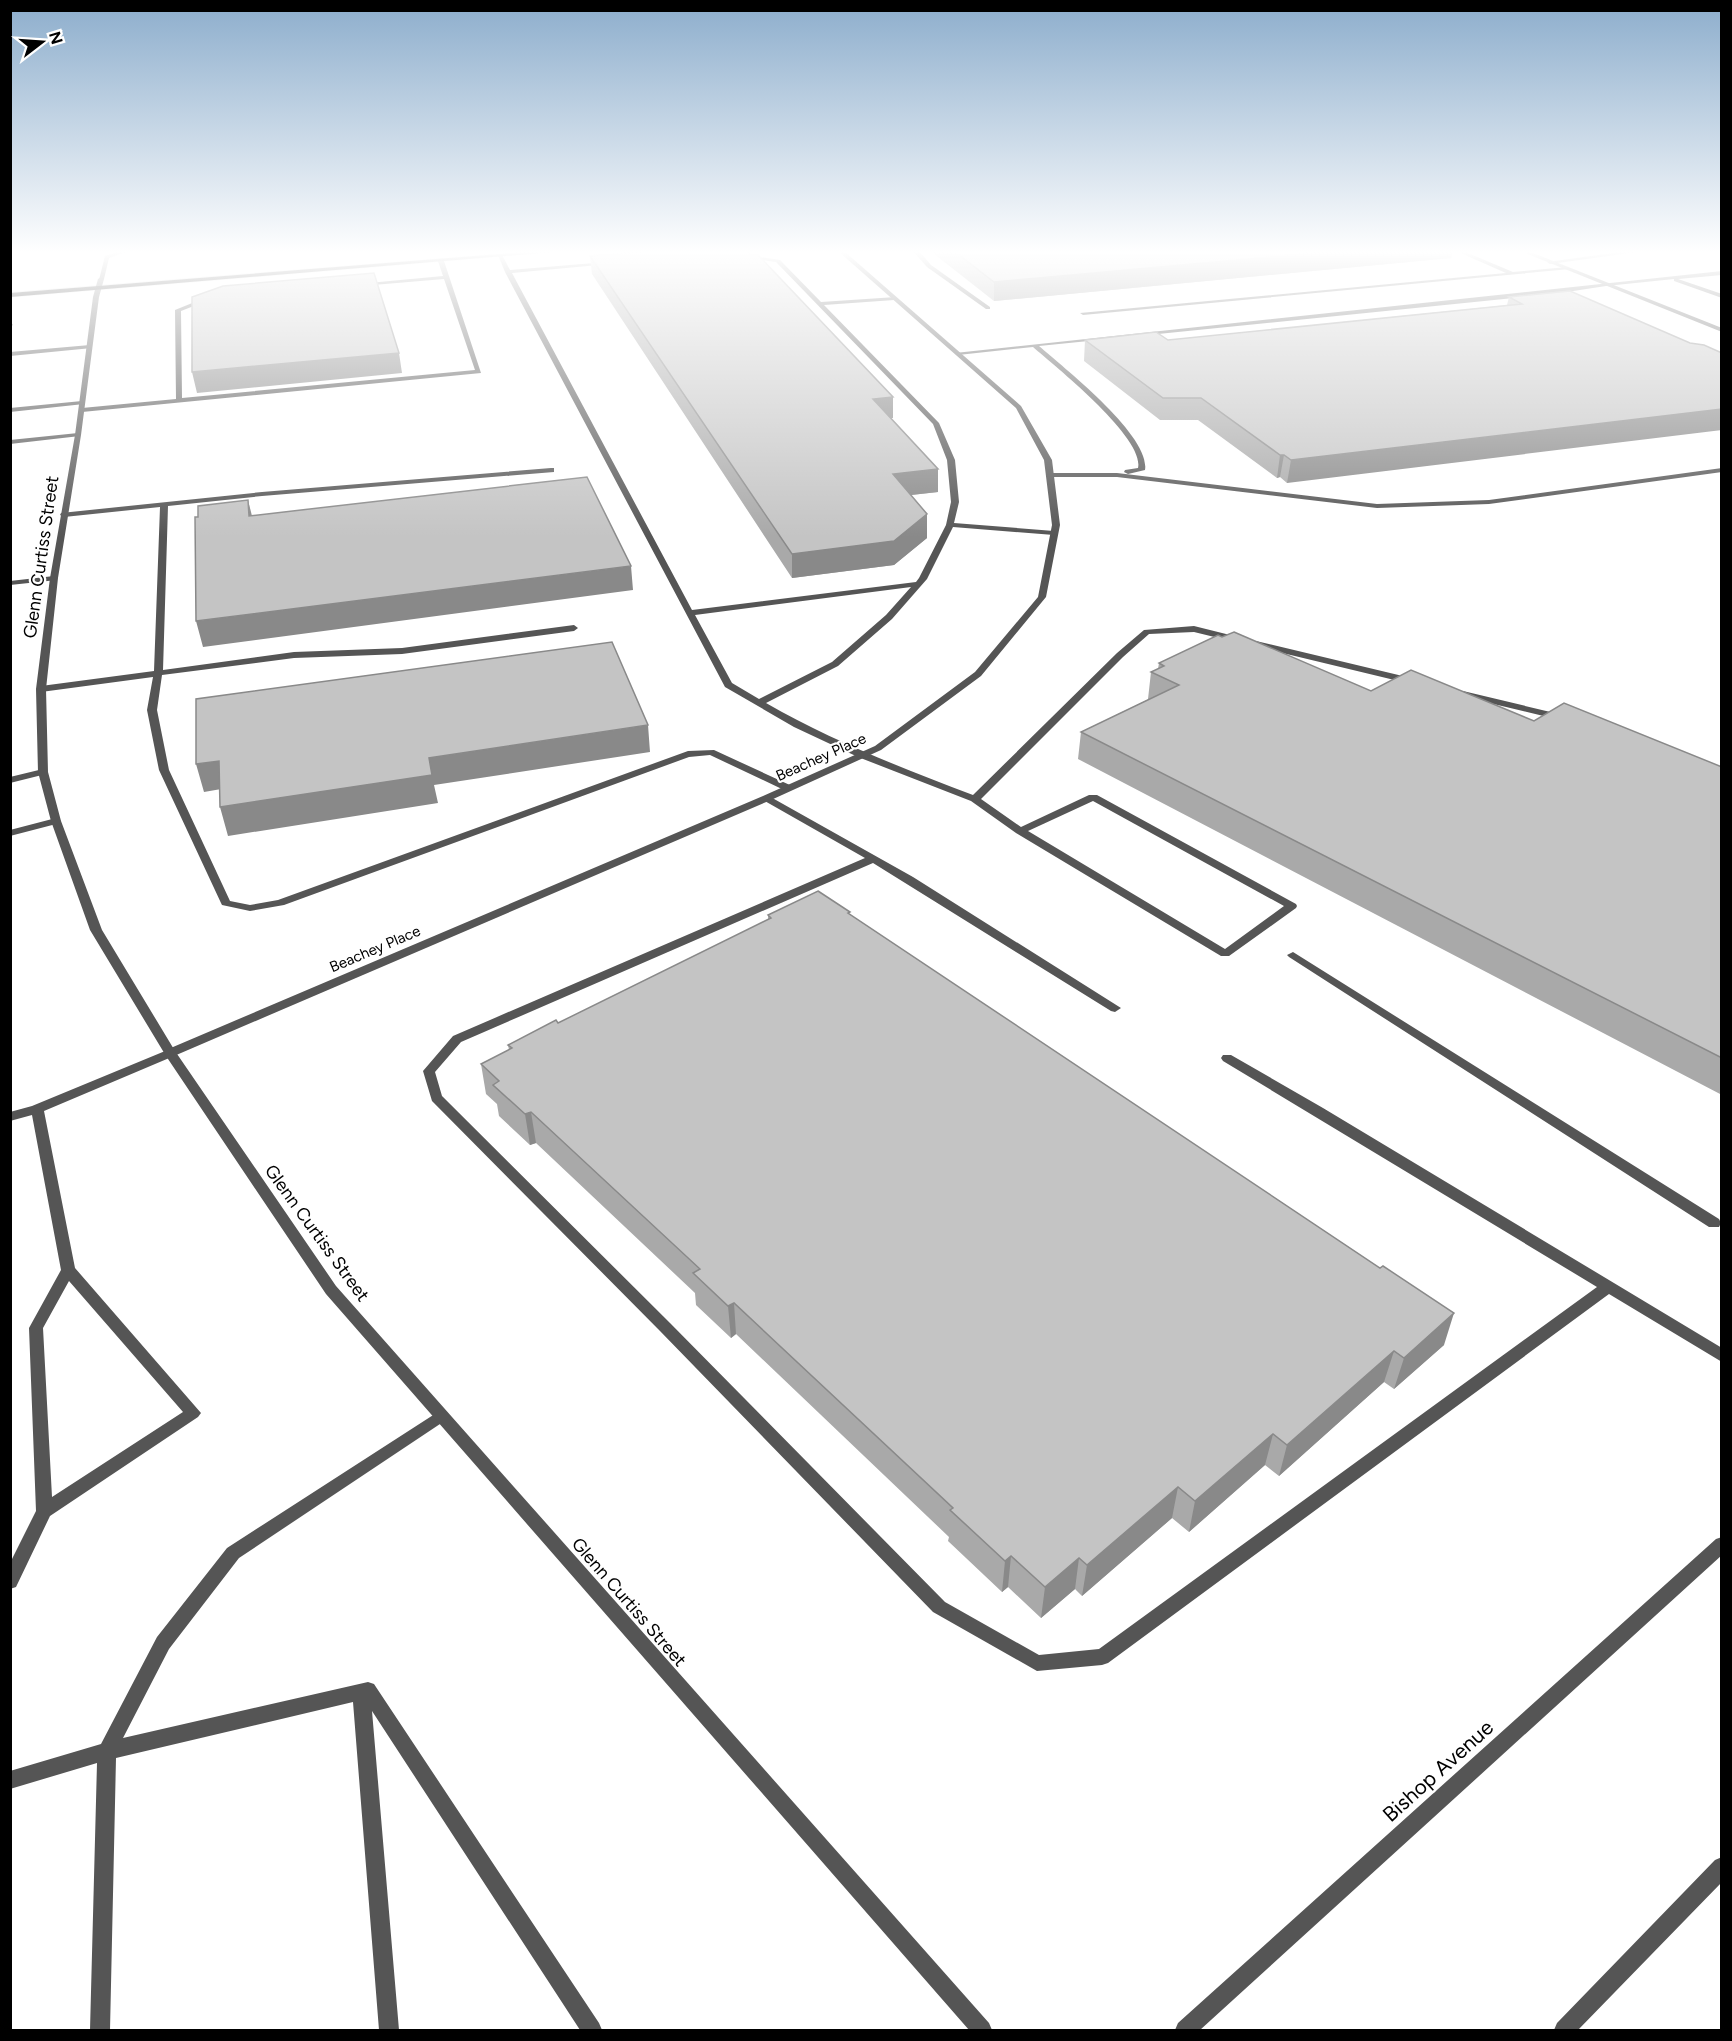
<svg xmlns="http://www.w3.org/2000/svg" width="1732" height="2041" font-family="Figtree,sans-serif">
	<rect width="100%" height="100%" fill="#fff"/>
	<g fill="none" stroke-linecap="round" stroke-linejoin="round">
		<g stroke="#dbdbdb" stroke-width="1">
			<path id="primary" d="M537,251H565L10,297V293Z"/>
		</g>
		<path fill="#555" fill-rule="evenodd" d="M913,251H919L931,265L990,307V309H986L927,267Z
			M1456,251H1463L1513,272L1567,267L1570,269L1083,315L1080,313L1506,273Z
			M1628,251H1644L1550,264L1547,262Z
			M498,255H502L510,270L606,262L609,264L512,273L692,610L916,582L919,578L946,525L951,502L947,460L933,424L776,262L743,257L746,255L780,260L821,302L896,297L894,300L824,305L939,423L955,460L959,502L954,523L1054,531L1058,533L1054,535L953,527L927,579L892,619L838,666L766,703C832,741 902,768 973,795L1117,653L1144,630L1194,626L1242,638L1243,640L1239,643L1194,632L1149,634L1123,657L981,799L1021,827L1089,795H1097L1296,904L1297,906L1296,908L1229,956H1221L1016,833L971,801L858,757L794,727L725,687L505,272ZM911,587L886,615L832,662L759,699L732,683L695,615ZM1093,801L1284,906L1225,949L1028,831Z
			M441,259L444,261L481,373L82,412L79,410L82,408L176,399L175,310L207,297L209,300L181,311L182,398L475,370L444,279L361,286L358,284L443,276L438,261Z
			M1722,271V275L1678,279L1722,294V298L1674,281V279L1606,286L1560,293L1564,295L1561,297L1553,294L1039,346C1064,368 1151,436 1145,470L1128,474L1124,472L1125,470L1138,468C1145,438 1056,367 1033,347L958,355L955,353Z
			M10,321L13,325L10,327Z
			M90,345L92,348L10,356V352Z
			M82,401L85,403L84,404L10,412V408Z
			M78,433L80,434V436L10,444V440Z
			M551,468H554V472L262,496L168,506L163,670L294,652L402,648L574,625L578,628L574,631L402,654L294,658L162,675L157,710L169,770L230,901L250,905L278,900L688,751L714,750L792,786V790H784L710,755L689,757L284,905L250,911L222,905L221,903L159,770L147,710L153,677L41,692L36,689L41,686L154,671L160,507L64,517L60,515L61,513L262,492Z
			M1722,468V472L1489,504L1377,508L1117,477H1050L1046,475L1050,473H1117L1377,504L1489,500Z
			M54,576H57V580L10,585V581Z
			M1256,641L1411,678L1415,681L1411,684L1253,646V642Z
			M1463,691L1563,715L1565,717L1560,720L1460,696L1458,694Z
			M43,769L46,770V774L10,783V777Z
			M767,795L913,877L1121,1008L1115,1012L1111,1011L873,863L461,1042L435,1072L442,1096L670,1323L945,1602L1039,1655L1099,1649L1597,1287L1223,1061L1221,1058L1223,1055H1231L1323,1108L1722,1348V1362L1609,1294L1108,1663L1102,1665L1037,1671L933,1612L660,1331L432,1101L423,1071L453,1036L865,858L763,800L762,798Z
			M56,818L61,821L60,823L10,836V830Z
			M1293,952L1719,1219L1721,1223L1719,1227H1709L1289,957L1287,955Z
			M170,1049L176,1053L174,1056L44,1111L75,1268L201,1413L198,1417L50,1516L16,1587L10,1589V1563L36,1511L29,1328L61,1270L32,1115L10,1121V1112L32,1106ZM69,1281L183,1412L52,1497L43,1328Z
			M441,1410L446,1412L449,1416L446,1420L239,1558L169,1649L123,1738L368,1682L374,1684L599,2023L602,2030H580L372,1711L399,2030H379L353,1702L116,1758L110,2030H90L97,1763L10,1789V1771L101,1744L157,1637L227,1548Z
			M1722,1857V1882L1578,2030H1554L1557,2023L1715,1860Z"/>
		<path fill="#555" fill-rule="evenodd" d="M121,251H129L109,258L104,279L99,280L105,256Z
			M838,251H844L1021,406L1052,460L1060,525L1046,597L981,676L881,750L771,800L174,1056H166L164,1053L166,1050L763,796L875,746L975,672L1038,597L1052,525L1044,460L1016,408Z
			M1520,251H1528L1722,328V332Z
			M1722,1537V1555L1200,2030H1175L1178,2023L1716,1539Z"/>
		<path fill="#555" fill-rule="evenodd" d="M101,277L104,279L99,297L81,435L58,578L46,689L48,772L61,821L102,930L175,1051L336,1286L989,2023L992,2030H969L326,1294L166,1056L90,930L51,821L38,772L36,689L50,578L75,435L93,297L98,279Z"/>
		<use href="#primary" fill="#000" fill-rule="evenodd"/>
	</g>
	<path fill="#a9a9a9" d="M933,251H1453L1451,258L994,301L933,253Z
		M590,256L893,418H891L938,469V492L911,495L927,514V538L894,565L792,578L592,274Z
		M1570,291L1287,483L1280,477L1277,478L1198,420H1160L1084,361L1085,340H1168L1507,305L1509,297Z
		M1159,663L1371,691L1534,721L1722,767V1095L1078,759L1081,732L1149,699H1148L1151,672L1158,669Z
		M768,915H850L1444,1345L1394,1389L1384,1382L1279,1476L1265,1465L1189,1532L1172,1518L1082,1596L1075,1589L1041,1618L1008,1587L1002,1592L948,1541L949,1537L736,1334L731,1338L696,1305L695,1293L536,1143L530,1145L499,1116L497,1104L486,1094L481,1064L509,1050L508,1045L558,1023L768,920Z"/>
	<path fill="#898989" d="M1336,251H1453L1451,258L994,301V282Z
		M399,353L402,373L197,393L192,372Z
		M893,397V418L873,420V399Z
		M1722,409V430L1287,483L1291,460Z
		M1280,455H1284L1280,477L1277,478Z
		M938,469V492L893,497V474Z
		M248,500L254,524L249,516Z
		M927,514V538L894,565L792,578V554Z
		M631,566L633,590L203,647L196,621Z
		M648,725L650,752L434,785L438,803L228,836L220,807L429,758Z
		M219,761L227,788L204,792L196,764Z
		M531,1112L536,1143L530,1145L525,1114Z
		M734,1303L736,1334L731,1338L728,1306Z
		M1454,1313L1444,1345L1394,1389L1404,1358Z
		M1394,1351L1384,1382L1279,1476L1287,1445Z
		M1273,1434L1265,1465L1189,1532L1195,1501Z
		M1178,1487L1172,1518L1082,1596L1087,1565Z
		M1011,1556L1008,1587L1002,1592L1005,1561Z
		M1079,1558L1075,1589L1041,1618L1045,1587Z"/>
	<path fill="#c4c4c4" stroke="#898989" stroke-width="1.5" d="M649,251H747L750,255H758L893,397L873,399L938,469L893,474L927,514L894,541L792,554L590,256Z
		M954,251H1336L994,282Z
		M374,273L399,353L192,372V297L223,286Z
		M1570,291L1690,343L1704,345L1722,353V409L1291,460L1284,455H1280L1201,398H1163L1085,340L1156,332L1168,340L1522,304L1509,297Z
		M587,477L631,566L196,621L195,517H198V506L248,500L249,516Z
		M1234,632L1371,691L1411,670L1534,721L1564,703L1722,767V1058L1081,732L1179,685L1151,672L1164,666L1159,663L1218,635L1222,637Z
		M612,642L648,725L429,758L432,775L220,807L219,761L196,764V699Z
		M818,891L850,912L848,913L1380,1268L1383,1266L1454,1313L1404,1358L1394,1351L1287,1445L1273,1434L1195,1501L1178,1487L1087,1565L1079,1558L1045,1587L1011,1556L1005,1561L950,1510L953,1508L734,1303L728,1306L693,1273L700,1269L531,1112L525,1114L493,1085L499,1081L481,1064L512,1048L508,1045L556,1020L558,1023L771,918L768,915Z"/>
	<linearGradient id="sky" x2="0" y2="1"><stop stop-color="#8cadcc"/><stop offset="0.47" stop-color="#fff"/><stop offset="1" stop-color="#fff" stop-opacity="0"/></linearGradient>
	<rect width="1732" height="537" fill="url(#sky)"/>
	<g text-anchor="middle" stroke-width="4.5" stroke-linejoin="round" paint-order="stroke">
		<g font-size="15" fill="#000" stroke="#fff">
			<text transform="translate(821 757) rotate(-24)" y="5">Beachey Place</text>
			<text transform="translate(375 949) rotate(-23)" y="5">Beachey Place</text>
		</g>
		<g font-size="18" fill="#000" stroke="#fff">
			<text transform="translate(41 557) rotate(-82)" y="6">Glenn Curtiss Street</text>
			<text transform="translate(317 1233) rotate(54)" y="6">Glenn Curtiss Street</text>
			<text transform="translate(629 1602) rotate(49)" y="6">Glenn Curtiss Street</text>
		</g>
		<g font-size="21" fill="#000" stroke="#fff">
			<text transform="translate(1438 1771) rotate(-42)" y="7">Bishop Avenue</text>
		</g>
	</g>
	<rect width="1732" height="2041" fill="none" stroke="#000000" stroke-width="24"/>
	<g transform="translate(42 42) rotate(73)" stroke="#ffffff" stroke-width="4.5" paint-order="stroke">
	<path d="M0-4.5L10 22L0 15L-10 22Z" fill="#000000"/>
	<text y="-9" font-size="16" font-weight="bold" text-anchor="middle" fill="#000000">N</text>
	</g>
</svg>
